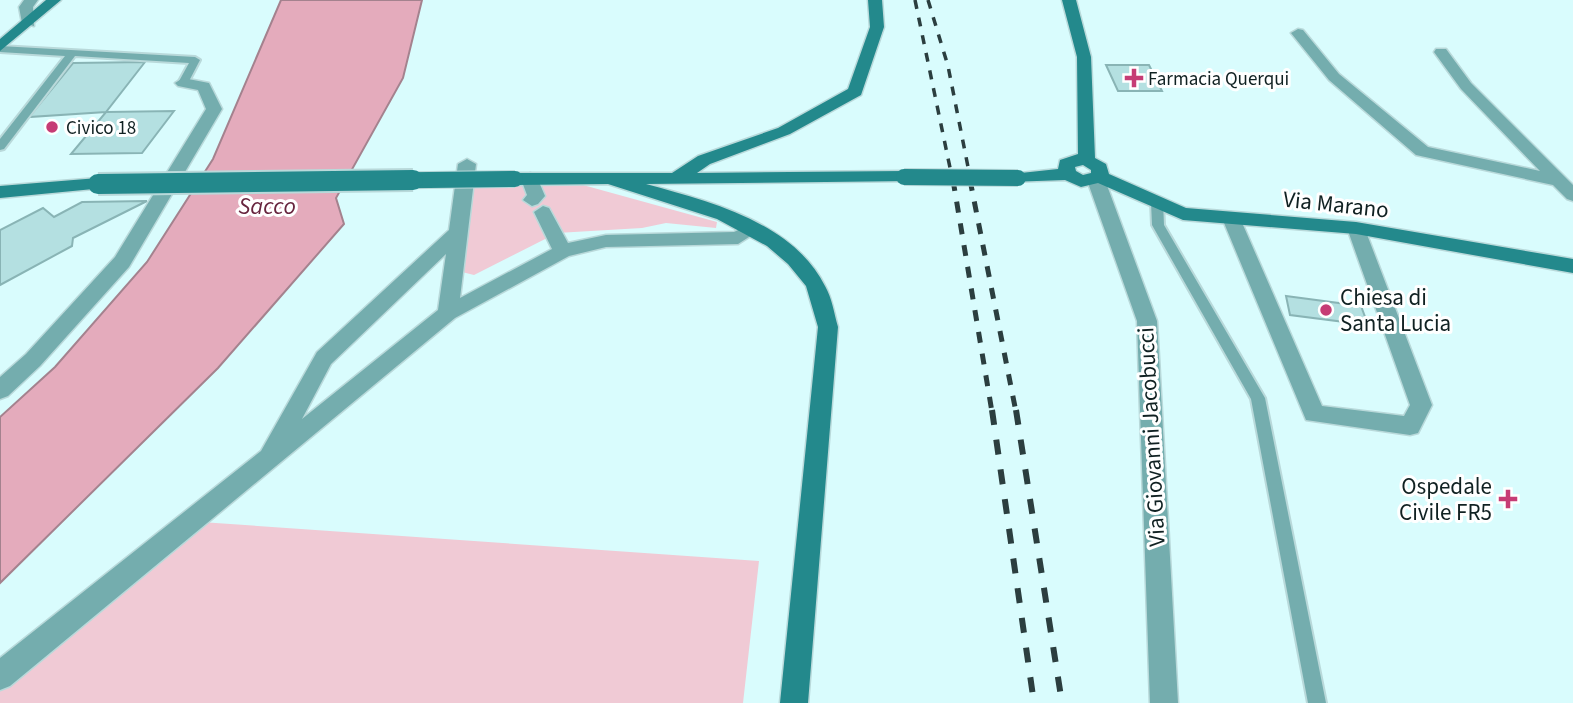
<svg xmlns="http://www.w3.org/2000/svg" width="1573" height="703" font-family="'Source Sans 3',sans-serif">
	<rect width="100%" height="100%" fill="#d9fcfd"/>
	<path fill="#f0cad5" d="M583,185L717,222L716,228L666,223L642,228L557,233L474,275L462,272L469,187Z
		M201,522L759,561L743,703H0V682Z"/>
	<path fill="#e4abbc" stroke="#a4828e" stroke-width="2" d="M281,0H422L403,78L336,198L344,224L218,368L0,583V417L55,367L147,262L213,159Z"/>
	<path fill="#b4e0e1" stroke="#89b4b5" stroke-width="2" d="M145,62L106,112L29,117L73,63Z
		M1106,65H1149L1162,91H1118Z
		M174,111L142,153L71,154L106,112Z
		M147,201L73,238L72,246L0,285V230L43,208L54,217L82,202Z
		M1286,296L1361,306L1368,325L1290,315Z"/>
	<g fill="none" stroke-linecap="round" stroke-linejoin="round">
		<g stroke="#b9d9da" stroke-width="4">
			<path id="lane" d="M0,46L195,57L200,60L188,83L183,86L178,83L189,63L75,56L4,149L0,150V139L65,56L0,52Z
				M1157,198L1163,202L1164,225L1265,398L1326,703H1308L1251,399L1152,225L1151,202Z"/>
		</g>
		<g stroke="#b9d9da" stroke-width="3">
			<path id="street" d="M24,0H38L33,7L34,26L22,23L19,7Z
				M1298,29L1303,30L1339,74L1428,147L1540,171L1461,89L1434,52L1436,49H1446L1471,83L1573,185V201L1567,199L1553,185L1416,155L1329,80L1291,33Z
				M183,78L209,83L222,109L129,267L40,366L8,396L0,399V377L26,354L115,257L206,109L198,90L178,86L175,83Z
				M467,159L476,164L460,298L552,249L534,212L543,206L549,208L568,243L606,235L734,232L751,224L760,230L738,244L606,247L569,256L455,318L10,686L0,690V658L261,451L317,352L449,230L458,164ZM446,254L438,310L302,419L331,364Z
				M530,173L536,175L545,196L538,204L532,206L523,200L527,195L521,179Z
				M1096,174L1105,180L1157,321L1178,703H1150L1137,321L1087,180Z
				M1231,212L1240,218L1322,406L1404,416L1410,405L1347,228L1349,224H1363L1432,405L1418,433L1410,435L1306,420L1222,218Z"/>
		</g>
		<g stroke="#b9d9da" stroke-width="3">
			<path id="secondary" d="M46,0H61L0,51V39Z
				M868,0H882L884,27L861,95L790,134L710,164L697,173L904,171L910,173L913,177L910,181L646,184C708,201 793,222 825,286C832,298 834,313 838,327L808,703H780L818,327L806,286L788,264L767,246L717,219L608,184L515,185L506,179L515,173H672L698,156L778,128L848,89L870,27Z
				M1062,0H1076L1091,57L1095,158L1106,164L1109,174L1186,208L1356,222L1573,259V273L1356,234L1183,220L1098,183L1081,187L1065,180L1012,182L1009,178L1012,174L1058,169L1060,160L1078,154L1077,57ZM1083,165L1091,170V173L1083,175L1076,171L1075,167Z
				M98,178L107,184L104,188L0,198V186Z"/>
		</g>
		<use href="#lane" fill="#74adae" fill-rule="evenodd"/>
		<use href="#street" fill="#74adae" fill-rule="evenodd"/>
		<use href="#secondary" fill="#23898c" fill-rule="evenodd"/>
		<path stroke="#2b3e3f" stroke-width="3.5" stroke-dasharray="9 9" stroke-linecap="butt" d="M915,0L953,182
			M928,0L948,66L971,182"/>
		<path stroke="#2b3e3f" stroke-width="5" stroke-dasharray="11 11" stroke-linecap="butt" d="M953,180L992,412
			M970,180L1016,412"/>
		<path stroke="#2b3e3f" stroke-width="6" stroke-dasharray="15 15" stroke-linecap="butt" d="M992,410L1034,703
			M1016,410L1062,703"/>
		<g stroke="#b9d9da" stroke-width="18" stroke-linecap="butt">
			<path id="secondary-bridge-far1" d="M904,177L1018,178
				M267,182L515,179"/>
		</g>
		<g stroke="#b9d9da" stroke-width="24" stroke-linecap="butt">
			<path id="secondary-bridge" d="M98,184L413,180"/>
		</g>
		<use href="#secondary-bridge-far1" stroke="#23898c" stroke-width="16"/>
		<use href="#secondary-bridge" stroke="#23898c" stroke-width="20"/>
	</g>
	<g fill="#c63c75" stroke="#fff" stroke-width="2.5">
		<path d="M1130.5 67.5h7v7h7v7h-7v7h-7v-7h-7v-7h7z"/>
		<circle cx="52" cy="127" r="7"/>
		<circle cx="1326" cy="310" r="7"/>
		<path d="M1504.5 488.5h7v7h7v7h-7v7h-7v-7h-7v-7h7z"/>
	</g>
	<g text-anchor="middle" stroke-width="6" stroke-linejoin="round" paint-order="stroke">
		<g font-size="19" fill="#102122" stroke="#fff" text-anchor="start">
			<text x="1148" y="85">Farmacia Querqui</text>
			<text x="66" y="134">Civico 18</text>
		</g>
		<g font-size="23" fill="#102122" stroke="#fff">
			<text transform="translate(1336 204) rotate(6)" y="8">Via Marano</text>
			<text transform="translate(1151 437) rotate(-93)" y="8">Via Giovanni Jacobucci</text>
		</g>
		<g font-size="23" fill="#102122" stroke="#fff" text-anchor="start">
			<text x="1340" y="305">Chiesa di<tspan x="1340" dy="26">Santa Lucia</tspan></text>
			<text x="1492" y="494" text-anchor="end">Ospedale<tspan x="1492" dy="26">Civile FR5</tspan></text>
		</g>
		<g font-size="24" font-style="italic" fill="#68253f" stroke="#fff">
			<text x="267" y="214">Sacco</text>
		</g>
	</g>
</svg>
